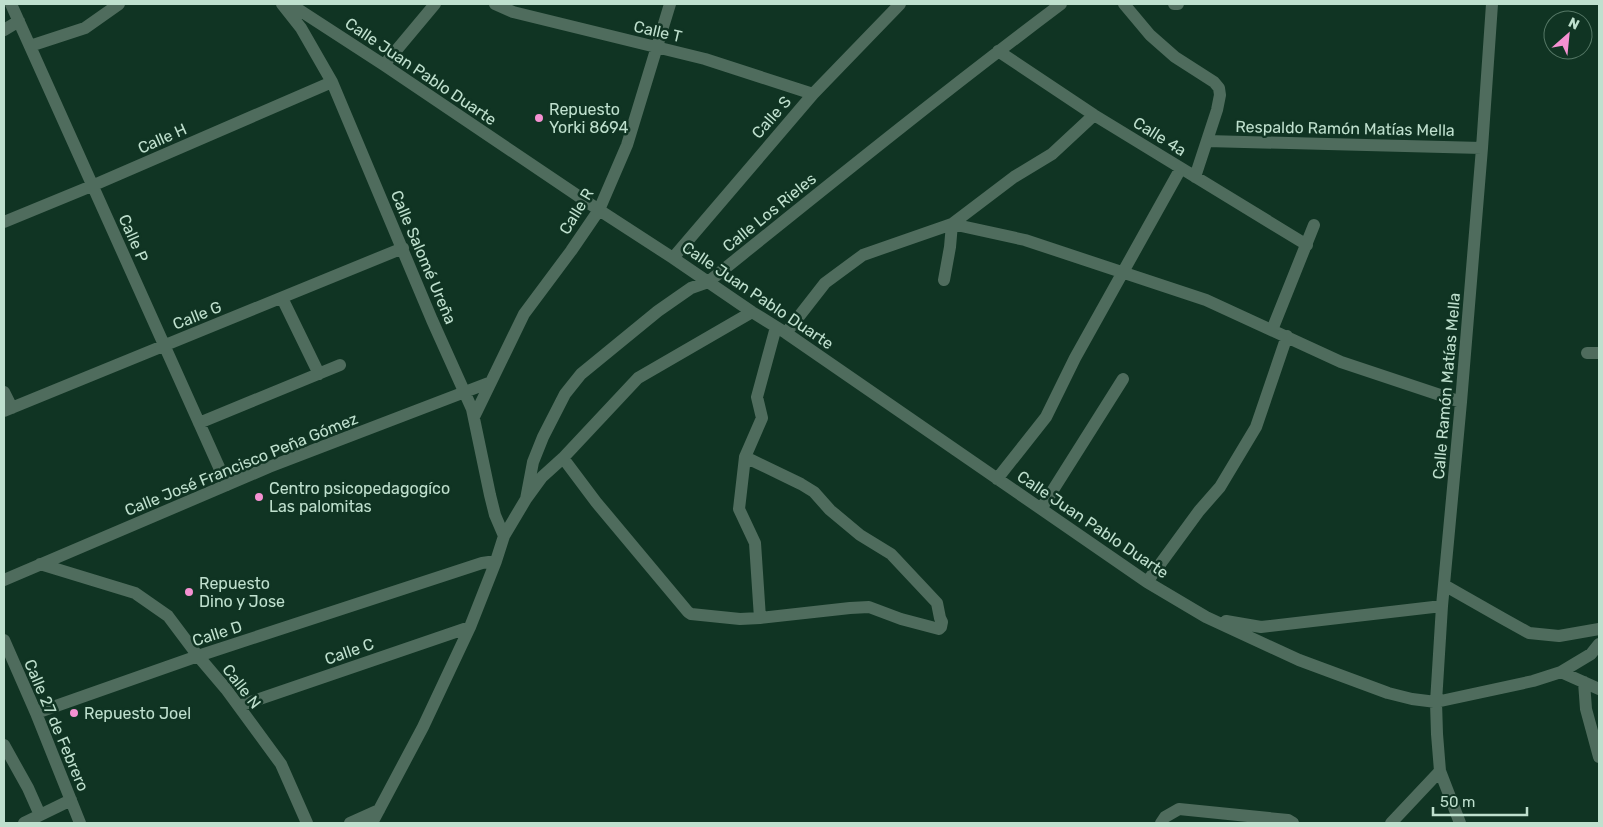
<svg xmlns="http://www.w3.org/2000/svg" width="1603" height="827" font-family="Rubik,sans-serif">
	<rect width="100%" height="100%" fill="#103423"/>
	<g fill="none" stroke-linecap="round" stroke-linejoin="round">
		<path stroke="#4f6c5d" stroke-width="12" d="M11,4L227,485
			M282,4L301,28L332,82L432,320L472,409L490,495L495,515L504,536
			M290,4L384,65L599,210L673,258L752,312L786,333L1147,582L1206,617L1299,660L1388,693L1412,699L1436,702L1533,681L1561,672L1591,654L1599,644
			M495,4L513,12L705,59L813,94
			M1124,4L1150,35L1175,57L1214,82L1219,88L1220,95L1217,110L1195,177
			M1174,4H1178
			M4,30L19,21
			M30,46L85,28L119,4
			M998,51L1094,115L1307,245
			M384,65L435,4
			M1207,141L1482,148
			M4,222L94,185L332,82
			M952,224L1025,240L1206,300L1341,362L1461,402
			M673,258L813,94L900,4
			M944,280L950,247L952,224
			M282,298L319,374
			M1272,330L1314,225
			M786,333L825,283L863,255L952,224L1014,177L1052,154L1094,115
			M1587,353H1599
			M4,392L12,408
			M4,411L403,248
			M474,417L524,314L571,251L599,210L627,145L670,4
			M199,423L340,365
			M563,458L596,502L688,612L691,614L740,619L760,618L850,608L869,607L901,619L939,629L941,627L942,622L940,618L937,603L891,554L860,535L830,510L814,492L801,484L745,457
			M997,479L1046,417L1075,358L1181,168
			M526,499L533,462L543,437L565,394L581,374L658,311L691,288L708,282C825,188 941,94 1061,4
			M1041,509L1123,379
			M40,564L135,593L168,616L198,656L226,689L281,764L307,823
			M4,580L269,467L491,382
			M1147,582L1199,511L1220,487L1256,427L1287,336
			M1444,585L1502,618L1529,633L1559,636L1599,629
			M760,618L755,543L739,509L745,457L762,418L757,397L776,327
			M1226,621L1261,627L1442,606
			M4,640L36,713L80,823
			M1561,672L1599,689
			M1584,682L1586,709L1599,757
			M239,706L470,627
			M36,713L198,656L482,563L496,561
			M4,745L28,788L40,815
			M24,823L71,800
			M350,823L379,810
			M372,823L423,727L470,627L496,561L504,536L526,499L542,477L563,458L638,378L752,312
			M1161,823L1165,817L1179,809L1288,820L1293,823
			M1391,823L1440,771
			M1460,823L1440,771L1437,734L1436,702L1442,606L1461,402L1482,148L1492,4"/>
	</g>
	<g fill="#f591d2" stroke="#103423" stroke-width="2">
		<circle cx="539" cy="118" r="5"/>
		<circle cx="259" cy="497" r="5"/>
		<circle cx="189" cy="592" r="5"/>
		<circle cx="74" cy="713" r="5"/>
	</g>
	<g text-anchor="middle" stroke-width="5" stroke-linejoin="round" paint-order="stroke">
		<g font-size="16" fill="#bfe0ce" stroke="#103423">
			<text transform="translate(658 31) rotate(13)" y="6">Calle T</text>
			<text transform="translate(421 71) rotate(34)" y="6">Calle Juan Pablo Duarte</text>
			<text transform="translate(771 117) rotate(-49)" y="6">Calle S</text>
			<text transform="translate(1345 128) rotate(1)" y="6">Respaldo Ramón Matías Mella</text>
			<text transform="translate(1160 136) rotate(32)" y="6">Calle 4a</text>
			<text transform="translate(162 138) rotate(-24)" y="6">Calle H</text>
			<text transform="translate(576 211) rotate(-59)" y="6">Calle R</text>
			<text transform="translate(769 212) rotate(-39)" y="6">Calle Los Rieles</text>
			<text transform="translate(134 238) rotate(66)" y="6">Calle P</text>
			<text transform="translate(424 257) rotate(67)" y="6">Calle Salomé Ureña</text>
			<text transform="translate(758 295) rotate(34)" y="6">Calle Juan Pablo Duarte</text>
			<text transform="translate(197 315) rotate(-22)" y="6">Calle G</text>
			<text transform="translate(1446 386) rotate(-85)" y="6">Calle Ramón Matías Mella</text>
			<text transform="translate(241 464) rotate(-22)" y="6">Calle José Francisco Peña Gómez</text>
			<text transform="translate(1093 524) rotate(34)" y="6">Calle Juan Pablo Duarte</text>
			<text transform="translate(217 633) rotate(-18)" y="6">Calle D</text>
			<text transform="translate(349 651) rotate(-19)" y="6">Calle C</text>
			<text transform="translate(242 686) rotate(52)" y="6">Calle N</text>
			<text transform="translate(57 725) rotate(67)" y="6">Calle 27 de Febrero</text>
		</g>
		<g font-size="16" fill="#bfe0ce" stroke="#103423" text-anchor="start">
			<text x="549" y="115">Repuesto<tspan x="549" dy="18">Yorki 8694</tspan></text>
			<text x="269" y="494">Centro psicopedagogíco<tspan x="269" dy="18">Las palomitas</tspan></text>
			<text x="199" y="589">Repuesto<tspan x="199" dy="18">Dino y Jose</tspan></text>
			<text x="84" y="719">Repuesto Joel</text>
		</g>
	</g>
	<rect width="1603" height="827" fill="none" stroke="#bfe0ce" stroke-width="10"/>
	<g transform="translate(1568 35) rotate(27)"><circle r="24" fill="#103423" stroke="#567967"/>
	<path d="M0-4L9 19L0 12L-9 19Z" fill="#f591d2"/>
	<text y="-8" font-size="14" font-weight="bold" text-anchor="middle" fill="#bfe0ce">N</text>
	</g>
	<path d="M1433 807v8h94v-8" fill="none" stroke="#bfe0ce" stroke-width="2.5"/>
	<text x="1440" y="807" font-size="15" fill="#bfe0ce" stroke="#103423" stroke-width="4" paint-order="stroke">50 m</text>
</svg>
